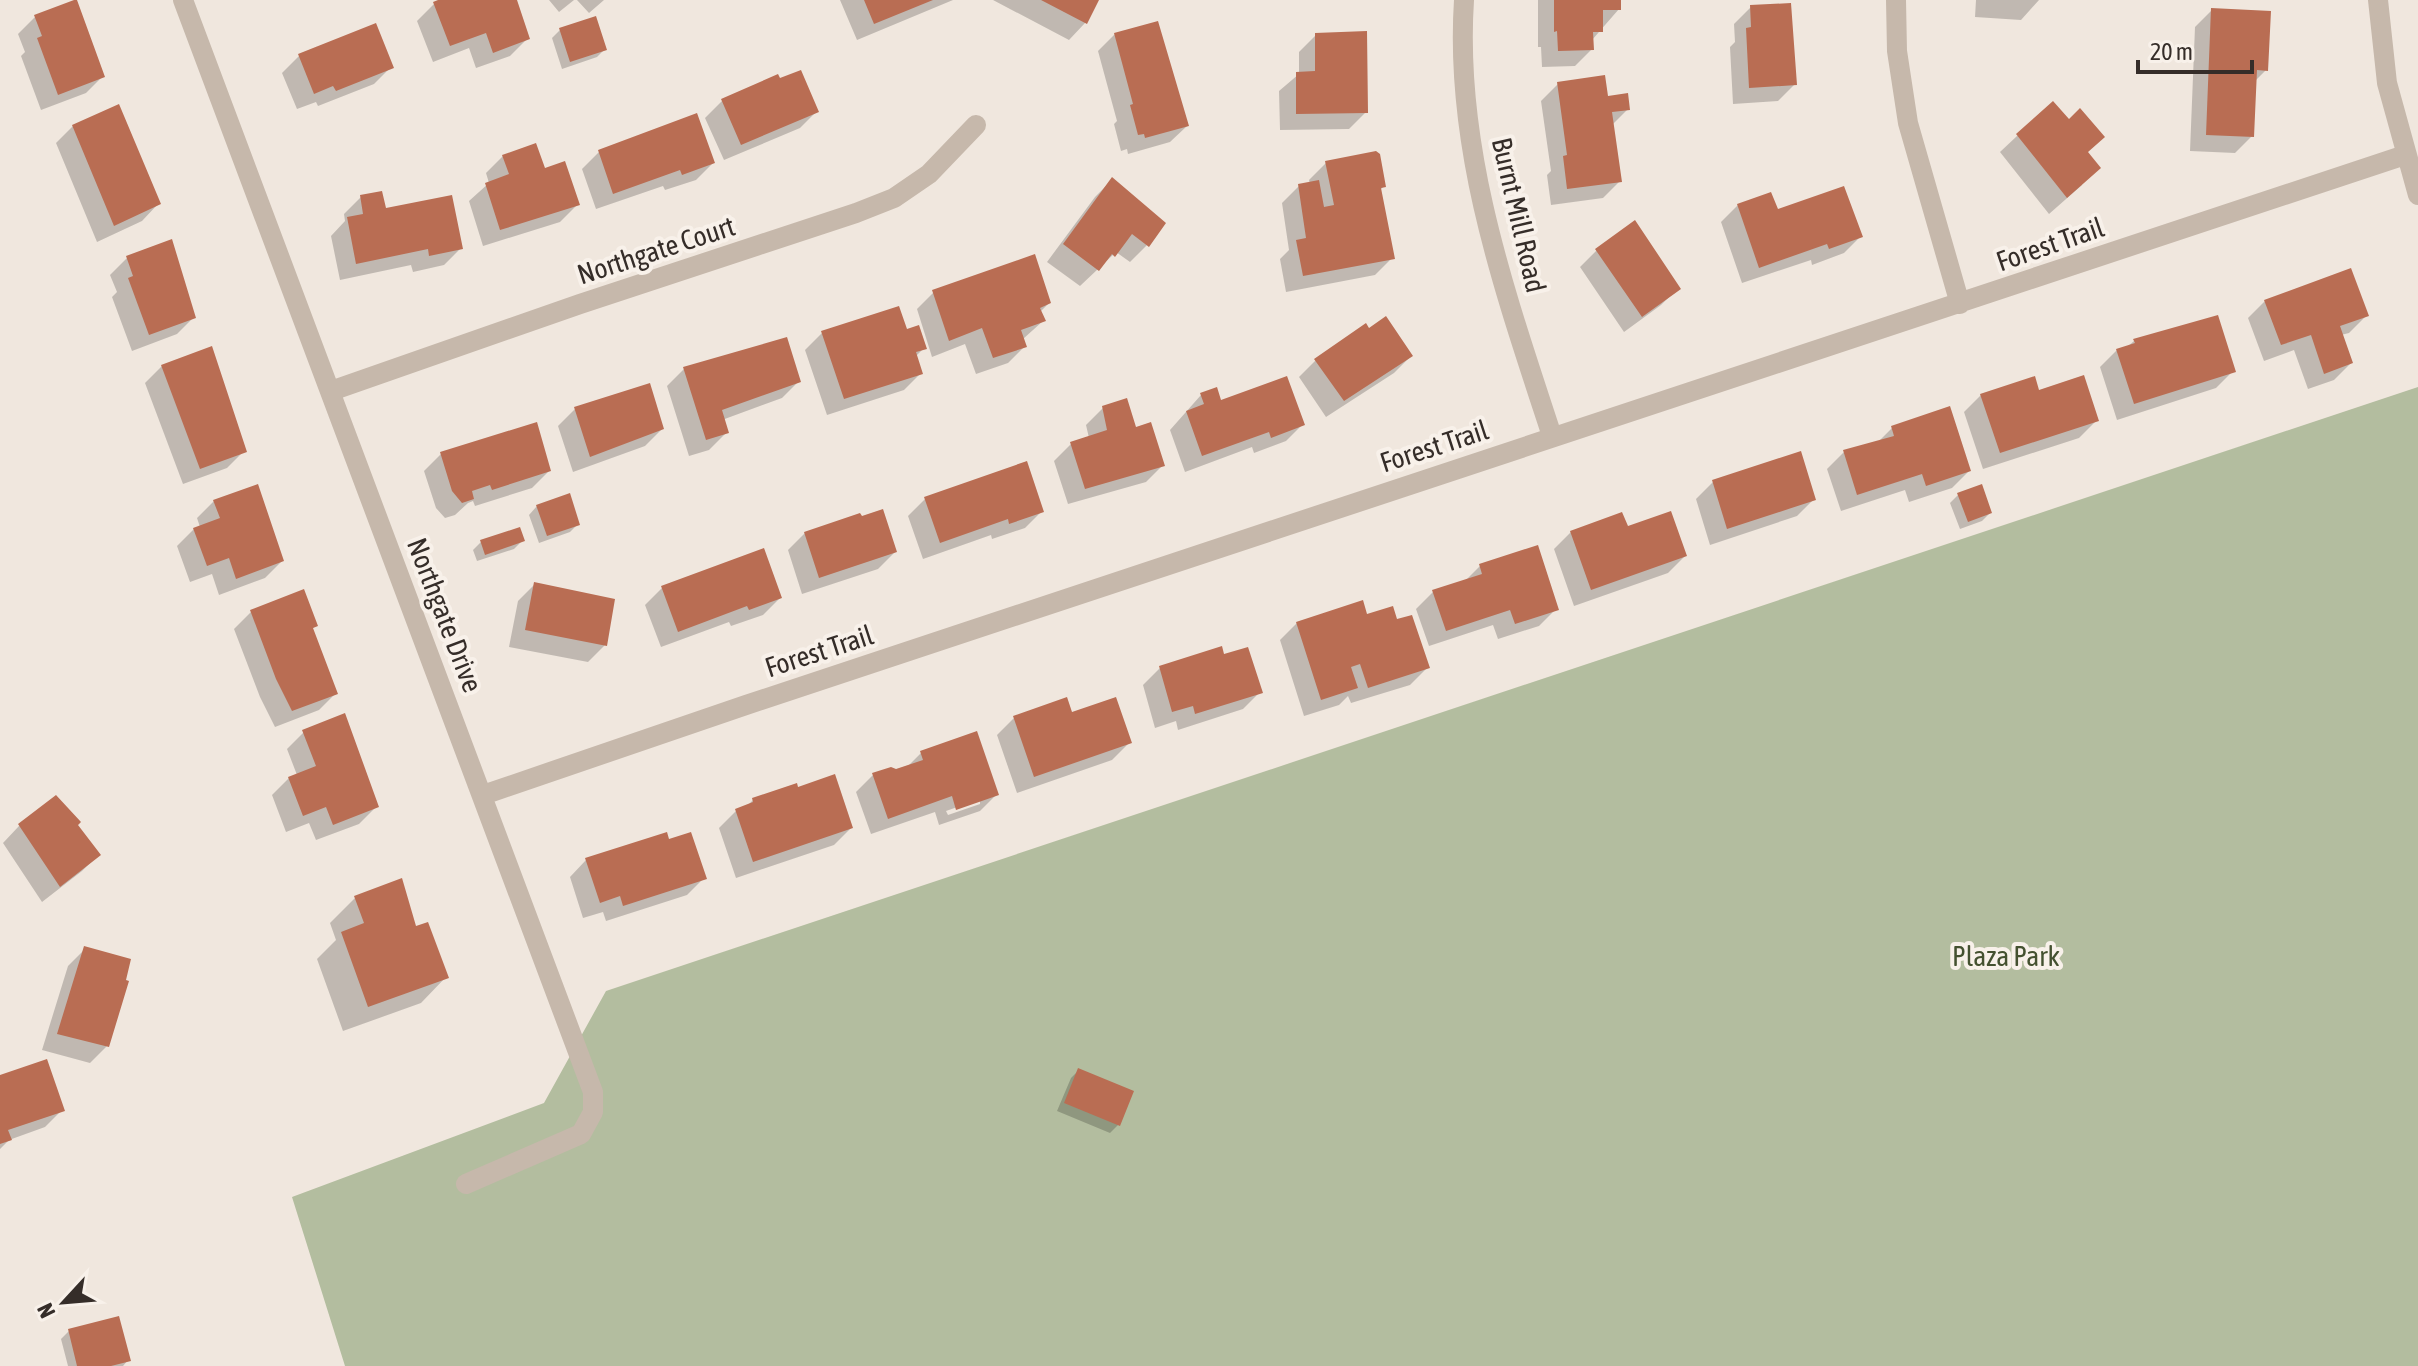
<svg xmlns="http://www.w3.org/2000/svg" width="2418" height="1366" font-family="'Asap Condensed',sans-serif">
	<rect width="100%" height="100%" fill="#f0e7de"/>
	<path fill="#b3bd9f" d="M2418,387V1366H345L292,1197L544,1103L606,991Z"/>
	<path fill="#0003" fill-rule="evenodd" d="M445,0H515L527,39L510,56L476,68L469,48L433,62L417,21L434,4Z
		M549,0H574L559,12Z
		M577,0H604L589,13Z
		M840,0H953L857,40Z
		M993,0H1097L1085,23L1069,40Z
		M1538,0H1619V9L1592,40V49L1575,66L1542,67L1541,47H1538Z
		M1976,0H2039L2021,20L1975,17Z
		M1751,7L1795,84L1778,101L1733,104L1730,47L1735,42L1734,24Z
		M2212,10L2266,70L2254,82L2252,136L2235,153L2190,151L2195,27Z
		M35,17L103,76L86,93L41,110L21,56L25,52L18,34Z
		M560,30L605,49L597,57L562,69L552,38Z
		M1115,34L1187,126L1170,142L1128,154L1127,149L1121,151L1114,124L1117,121L1098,51Z
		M1316,35L1366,112L1349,129L1280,130L1279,91L1299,74V52Z
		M299,56L391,67L374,84L318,106L316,102L297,109L282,73Z
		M1558,84L1606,98L1628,109L1612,125L1620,181L1603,198L1551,205L1547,175L1551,171L1541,101Z
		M722,101L817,111L800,128L724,160L705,118Z
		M2068,121L2086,153L2082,185L2049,214L2000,152L2017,136Z
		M73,126L158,204L142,221L97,242L56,143Z
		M599,152L713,163L696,180L665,190L663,186L596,209L582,169Z
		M503,156L543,170L577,205L560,222L483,246L469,201L489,183L486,173Z
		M1326,163L1384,186L1379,191L1392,258L1375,275L1286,292L1280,259L1289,250L1282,203L1299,186L1310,184L1309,180Z
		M1112,180L1147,245L1130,262L1116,252L1080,286L1047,262L1095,197Z
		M361,197L384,211L461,248L444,265L413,272L411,265L340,280L331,236L345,221L344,214Z
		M1738,205L1776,212L1861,236L1844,253L1812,265L1811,260L1742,283L1721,222Z
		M1597,250L1678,288L1661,305L1624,332L1580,267Z
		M127,258L194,317L177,334L132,351L112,297L117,292L110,275Z
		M934,292L1049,303L1040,312L1043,321L1023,339L1025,346L1008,363L976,374L965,344L932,357L917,309Z
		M2265,301L2366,316L2349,333L2341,335L2351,363L2334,380L2308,389L2294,350L2264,361L2248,318Z
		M2216,318L2233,371L2216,388L2117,420L2100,367L2117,350L2127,347L2134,341Z
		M905,332L924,348L915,357L921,373L904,390L827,415L805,350L822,333Z
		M1411,356L1394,373L1326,417L1299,377L1316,360Z
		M162,366L244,451L227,468L183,484L145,383Z
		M684,369L799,381L782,398L722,420L726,433L709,450L689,456L667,386Z
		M2038,392L2096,421L2079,438L1983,469L1964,412L1981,395Z
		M1201,395L1220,403L1303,424L1286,441L1254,453L1252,447L1185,472L1170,430Z
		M1103,408L1134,429L1163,465L1146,482L1068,504L1054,461L1071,444L1089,438L1086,425Z
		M575,409L662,429L645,446L573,472L558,426Z
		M1892,428L1969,471L1952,488L1909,502L1905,490L1841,511L1827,469L1844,452L1877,443Z
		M441,454L549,471L532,488L475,506L473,501L468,503L455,515L445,518L436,508L424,471Z
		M1713,482L1814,499L1797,516L1710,545L1696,499Z
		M1958,495L1990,513L1982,521L1960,529L1950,503Z
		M925,499L1042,511L1025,528L992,539L991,535L923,559L908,516Z
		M214,501L282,561L265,578L219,595L212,574L190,582L177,546L194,529L200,527L197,518Z
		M537,506L578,524L570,532L539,543L529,515Z
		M1627,529L1685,556L1668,573L1574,606L1554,549L1571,532Z
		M805,533L895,552L878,569L802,594L788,550Z
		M522,541L514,549L477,561L473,550L481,542Z
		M763,551L780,598L763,615L731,626L729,622L661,647L645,605L662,588Z
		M1480,566L1556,609L1539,626L1498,639L1493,625L1429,646L1416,609L1433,592L1464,582Z
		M535,584L605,645L588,662L509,647L518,601Z
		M251,612L315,626L311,630L336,693L319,710L275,727L260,697L234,629Z
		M1366,617L1396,622L1427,668L1410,685L1351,703L1348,696L1339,705L1304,716L1280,640L1297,623Z
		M1223,656L1260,692L1243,709L1178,730L1176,721L1155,728L1143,685L1160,668Z
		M1071,714L1129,743L1112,760L1017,793L997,735L1014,718Z
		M304,732L376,807L359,824L316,840L309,823L286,832L272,795L289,778L297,775L287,749Z
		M921,753L997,794L980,811L939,825L935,812L871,834L856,792L873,775L906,768ZM980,799V804L948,815L946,811Z
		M797,790L851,828L834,845L736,878L719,828L736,811L746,807L753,800Z
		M75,825L99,854L82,871L42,902L3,843L19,826Z
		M668,841L704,878L687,895L606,921L603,912L583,918L570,877L586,860Z
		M355,898L415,929L446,977L421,1003L343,1031L317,959L336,940L330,923Z
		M85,949L107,1046L90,1063L42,1050L68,966Z
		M1079,1070L1132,1092L1118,1125L1110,1133L1057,1111L1071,1078Z
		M0,1077L62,1110L45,1127L9,1140L0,1149Z
		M69,1331L128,1360L123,1366H68L61,1339Z"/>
	<path fill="#b96d53" d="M74,0H77L105,77L58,95L37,38L42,36L34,15Z
		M438,0H517L530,39L493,53L486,33L450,46L433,2Z
		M864,0H933L874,24Z
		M1041,0H1099L1087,24Z
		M1554,0H1621V10H1603V32H1593L1594,50L1558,51L1557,31L1554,32Z
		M1791,3L1797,85L1749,88L1746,28L1751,27L1750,5Z
		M2211,8L2271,11L2268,71L2257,70L2254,137L2206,135Z
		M596,16L607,50L570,62L559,28Z
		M1158,21L1189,126L1145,138L1144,134L1138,135L1130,105L1133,104L1114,33Z
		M376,23L394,68L336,91L333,86L314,94L298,54Z
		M1367,31L1368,113L1296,114V72L1315,71V33Z
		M801,70L819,112L741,145L721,99L778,74L780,78Z
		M1605,75L1608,96L1628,93L1630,110L1612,112L1622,182L1567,189L1563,156L1567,155L1557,82Z
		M2053,101L2069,119L2080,108L2105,137L2088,152L2101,168L2067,198L2016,134Z
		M119,104L161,204L114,226L72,125Z
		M697,113L715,163L682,175L680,170L613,194L598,150Z
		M536,143L545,168L565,161L580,205L500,230L485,183L509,174L502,155Z
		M1376,151L1380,154L1386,187L1381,188L1395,259L1303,276L1296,240L1306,238L1298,184L1319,180L1324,207L1334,205L1325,161Z
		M1112,177L1166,223L1149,247L1132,234L1115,257L1112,254L1099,271L1063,244Z
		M1844,186L1863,237L1829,249L1827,244L1759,268L1737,204L1771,192L1778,209Z
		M382,191L386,208L452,195L463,249L429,256L428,249L356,264L347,217L363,214L360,195Z
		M1635,220L1681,289L1642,317L1595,249Z
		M172,239L196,318L149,335L128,278L133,276L126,256Z
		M1035,254L1051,303L1040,308L1046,321L1021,330L1027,347L993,358L982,328L949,341L932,290Z
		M2351,268L2369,316L2340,326L2353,363L2324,374L2311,335L2281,345L2264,300Z
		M899,306L907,329L919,325L927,349L916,352L923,374L844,399L821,331Z
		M2218,315L2236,372L2134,404L2116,349L2135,343L2133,339Z
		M1386,316L1413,356L1344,401L1314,359L1366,323L1369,328Z
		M787,337L801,382L722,410L729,433L706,440L683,367Z
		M212,346L247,452L200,469L161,365Z
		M2084,375L2099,421L2000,453L1980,394L2035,376L2039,390Z
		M1287,376L1305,425L1271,438L1269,432L1202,456L1186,411L1204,404L1200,393L1217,387L1221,400Z
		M650,383L664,429L590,457L574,407Z
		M1127,398L1136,427L1151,422L1165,466L1085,489L1070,442L1107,430L1102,406Z
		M1950,406L1971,471L1926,486L1922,474L1857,495L1843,450L1894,436L1891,426Z
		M537,422L551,471L492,490L490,485L472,491L474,499L462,503L452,491L440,452Z
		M1801,451L1816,500L1727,529L1712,480Z
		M1027,461L1044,512L1009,524L1008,519L940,543L924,497Z
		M258,484L284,561L236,579L229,558L207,566L193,528L220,518L213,500Z
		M1982,484L1992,513L1968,522L1957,493Z
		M570,493L580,525L547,536L536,505Z
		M883,509L897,552L819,578L804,532L860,513L862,516Z
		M1671,511L1687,556L1591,590L1570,531L1622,512L1628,526Z
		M520,527L525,541L485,555L480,540Z
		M1538,545L1559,610L1515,624L1510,610L1446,631L1432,590L1482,574L1479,564Z
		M764,548L782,598L749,610L747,606L678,632L661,586Z
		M534,582L615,599L607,646L525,630Z
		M304,589L318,626L313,628L338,694L292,711L276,679L250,610Z
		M1363,600L1367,614L1393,606L1397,619L1412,615L1430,668L1368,688L1360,664L1351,667L1358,688L1321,700L1296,622Z
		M1222,646L1224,654L1248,647L1263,693L1195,714L1193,706L1172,712L1159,666Z
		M1067,697L1072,712L1116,697L1132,743L1034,777L1013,716Z
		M345,713L379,807L333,825L326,807L303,816L288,777L316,766L302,730Z
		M977,731L999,795L956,810L952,796L888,819L872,773L891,767L896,769L923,760L920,751Z
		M835,774L853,828L753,862L735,809L753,802L752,798L797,783L798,787Z
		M56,795L81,822L78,825L101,855L60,887L18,824Z
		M667,832L669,839L691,832L707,879L623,906L620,896L600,903L585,858Z
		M402,878L416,926L428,922L449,978L368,1007L341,932L364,923L354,896Z
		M84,946L131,959L126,980L129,981L109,1047L57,1034Z
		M47,1059L65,1111L8,1130L12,1140L0,1144V1075Z
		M1078,1068L1134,1091L1120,1126L1064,1103Z
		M119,1316L131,1361L111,1366H77L68,1329Z"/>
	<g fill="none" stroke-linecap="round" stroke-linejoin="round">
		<path stroke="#c6b8ab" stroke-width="20" d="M183,0L593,1092V1112L581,1134L466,1184
			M1464,0C1454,151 1506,295 1552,436
			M1896,0L1897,51L1908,123L1960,304
			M2378,0L2387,83L2418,195
			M331,391L580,304L856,213L894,198L929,174L976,125
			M483,795L746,705L2405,155"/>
	</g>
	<g text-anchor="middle" stroke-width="8" stroke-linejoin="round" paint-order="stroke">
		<g font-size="28" fill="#352d29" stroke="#f8f1ea">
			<text transform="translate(1519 215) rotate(77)" y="10">Burnt Mill Road</text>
			<text transform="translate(2050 244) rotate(-19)" y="10">Forest Trail</text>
			<text transform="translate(656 250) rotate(-18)" y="10">Northgate Court</text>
			<text transform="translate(1434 446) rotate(-18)" y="10">Forest Trail</text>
			<text transform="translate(445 615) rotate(69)" y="10">Northgate Drive</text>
			<text transform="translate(819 651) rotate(-18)" y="10">Forest Trail</text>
		</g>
		<g font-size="28" fill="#445130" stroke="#f8f1ea">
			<text x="2006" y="966">Plaza Park</text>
		</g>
	</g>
	<g transform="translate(64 1302) rotate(244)" stroke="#f8f1ea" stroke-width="6" paint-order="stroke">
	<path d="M0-6L14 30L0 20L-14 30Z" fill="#352d29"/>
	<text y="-12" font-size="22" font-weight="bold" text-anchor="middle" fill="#352d29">N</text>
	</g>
	<path d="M2138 60v12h114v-12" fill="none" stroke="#352d29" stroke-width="4"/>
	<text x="2150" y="60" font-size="24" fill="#352d29" stroke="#f8f1ea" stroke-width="6" paint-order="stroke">20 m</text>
</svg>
